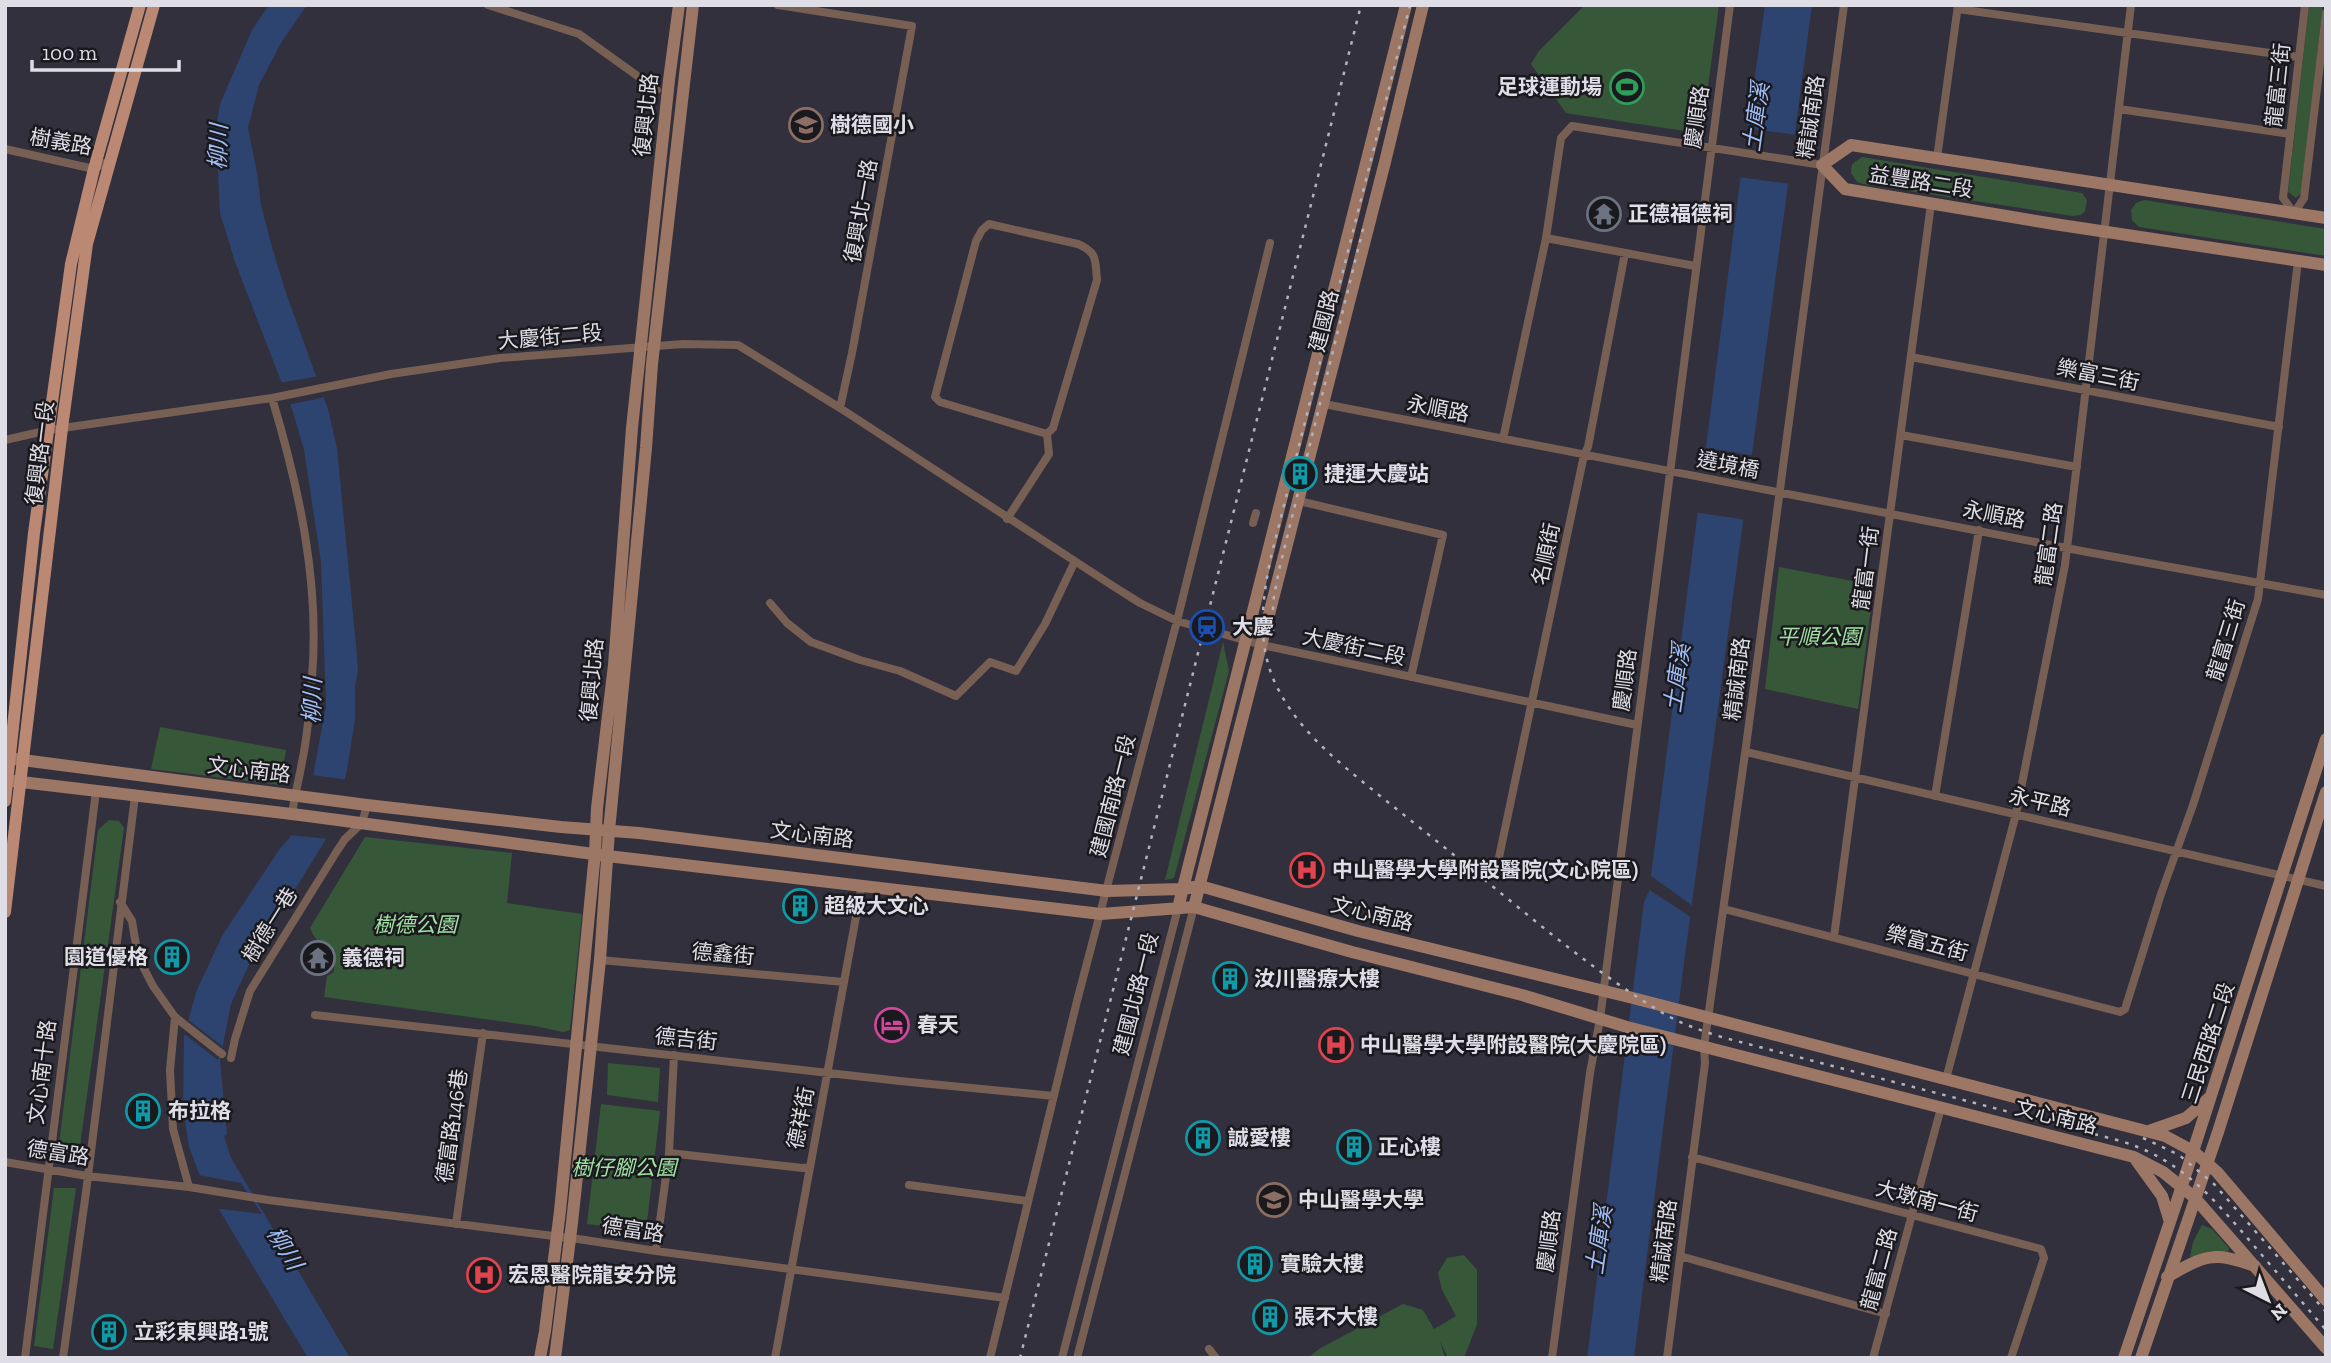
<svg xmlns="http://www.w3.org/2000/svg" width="2331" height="1363" font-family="'Zilla Slab','Noto Sans TC',serif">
	<rect width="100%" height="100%" fill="#32303c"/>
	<path fill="#375838" d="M1585,5H1719L1704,116L1691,129L1685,131L1566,113L1531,64L1539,51Z
		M2309,5H2323L2301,193L2296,198L2288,192Z
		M1862,157L2082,193L2087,200L2085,211L2081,215L2073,216L1863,184L1857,182L1851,173L1852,164Z
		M2144,200L2326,229V256L2139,227L2132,220L2131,210L2136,203Z
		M1779,567L1874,585L1858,709L1765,689Z
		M1223,642L1229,671L1174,878L1165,880Z
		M160,727L286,750L280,785L151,769Z
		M109,820L119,821L124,828L79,1153L58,1152L98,830Z
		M365,837L512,853L507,903L582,914L570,1030L563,1032L535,1026L324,997L327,976L334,972L335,951C323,945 315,942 310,928Z
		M608,1063L660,1068L658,1102L607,1095Z
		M601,1104L660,1111L646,1231L587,1224Z
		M54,1188H76L53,1349L34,1346Z
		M2202,1225L2212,1229L2229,1248L2228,1253L2211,1251L2190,1257L2193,1242Z
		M1464,1255L1477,1270V1324L1464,1358H1448L1440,1341L1445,1358H1308L1319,1349L1403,1304L1423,1310L1434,1329L1456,1316L1442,1290L1438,1273L1447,1258Z"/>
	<path fill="#2d4370" d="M269,5H307L281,43L259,85L248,128L257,173L261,205L272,247L286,293L328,409L337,448L356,645L358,671L355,687V720L347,770L337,813L325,841L251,960L231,1004L220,1060L227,1134L224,1136L231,1158L350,1358H308L202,1181L189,1147L183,1108L184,1037L196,992L222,936L279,850L305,819L326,706L321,562L304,450L293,412L235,262L220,213L216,128L220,104L252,30Z
		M1765,5H1812L1684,963L1634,1358H1587L1644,902L1649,891L1742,166Z"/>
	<path fill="#32303c" d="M1744,128L1797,135L1791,184L1737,177Z
		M320,376L325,397L287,405L278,383Z
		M1702,447L1756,456L1748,520L1693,512Z
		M312,775L348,780L340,814L329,839L289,835L302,818Z
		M1647,873L1694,907L1696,906L1694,919L1645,887Z
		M187,1019L222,1046L218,1060L183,1033Z
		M198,1175L241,1183L262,1214L214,1208Z"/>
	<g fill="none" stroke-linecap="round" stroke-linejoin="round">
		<path stroke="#775f54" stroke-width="8" d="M488,5L579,34L657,90
			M778,5L912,26L852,353L840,408
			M2305,5L2283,198L2294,213L2304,198L2326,13
			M1958,9L2298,57
			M2119,109L2290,134
			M5,149L94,169L109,161
			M1937,158L1958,5
			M1695,266L1546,238L1561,138L1572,126L1822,165
			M1911,357L2279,427
			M272,398C299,488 320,583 312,677C310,705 308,735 302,762C299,780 294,797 292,815
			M1324,404L2087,552L2326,595
			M1901,435L2077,467
			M1503,439L1546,238
			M5,440L49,430L272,398L391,374L500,358L683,344L738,345L840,408L1113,586L1140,603L1177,621L1262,645L1637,725
			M1299,501L1443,535L1411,677
			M1007,519L1049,454L1047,434L940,402L935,397L976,241L982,230L989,224L1078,244C1098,253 1095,260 1097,280L1053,428L1047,434
			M1253,523L1256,513
			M770,603L787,623L811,642L860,660L900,671L956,696L990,662L1016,671L1045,624L1075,561
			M1746,752L2326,886
			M1935,796L1979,530
			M1498,862L1584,455L1588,447L1625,253
			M120,902L132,921L138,957L153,986L175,1017L222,1054
			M1724,909L2120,1012L2125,1009L2161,894L2193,805L2258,599L2298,261
			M1834,937L1931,204
			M600,960L844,982
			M315,1015L900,1081L1054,1096
			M175,1017L170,1070L173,1129L189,1187
			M231,1058L235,1039L250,991L337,851L345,839L362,823L367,805
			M1946,1079L2016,814L2065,565L2131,5
			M669,1153L803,1168L809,1167
			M1692,1157L2041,1249L2044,1258L2011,1358
			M5,1162L87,1176L189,1187L268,1200L585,1240L656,1251L1005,1298
			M909,1185L1027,1201
			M456,1224L483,1033
			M656,1251L669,1153L674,1055
			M1680,1256L1886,1314
			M1209,1349L1216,1358
			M25,1358L96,791
			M63,1358L86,1192L135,796
			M775,1358L862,884
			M990,1358L1077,1001L1177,621L1270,243
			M1062,1358L1178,908
			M1077,1358L1194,907
			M1552,1358L1590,1073L1600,1019L1730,5
			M1667,1358L1705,1063L1704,1047L1708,1018L1747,739L1844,5
			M1873,1358L1941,1108"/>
		<path stroke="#9d7765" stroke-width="12" d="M2326,218L1851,145L1822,165L1845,189L2054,224L2326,265
			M15,759L367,805L561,827L639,833L1107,891L1183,889L1200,886L1358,931L1629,997L2165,1136L2193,1151L2217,1172L2326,1300
			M13,781L300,815L616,857L1101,914L1194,907L1352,952L1522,995L1627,1027L2134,1157L2163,1172L2194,1197L2326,1348
			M1194,907L1385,162L1423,5
			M1178,908L1406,5
			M2149,1131L2186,1118L2209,1098
			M2136,1160L2162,1196L2170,1222
			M2167,1277C2205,1255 2213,1251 2255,1266
			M540,1358L545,1331L560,1211L595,853L597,808L614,665L632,428L669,80L679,5
			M555,1358L572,1223L600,960L609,831L646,448L652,364L693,5
			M2124,1358L2177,1201L2326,739
			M2141,1358L2218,1132L2326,792"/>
		<path stroke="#bb8973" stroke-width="12" d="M5,801L34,533L71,264L94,169L140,5
			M5,912L62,428L87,244L154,5"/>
		<path stroke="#b4b3bc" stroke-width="2.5" stroke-dasharray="3.5 7" stroke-linecap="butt" d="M1410,5L1271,557C1262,600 1256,645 1277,687C1299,731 1337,761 1374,791C1399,811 1424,831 1449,851C1518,906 1585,966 1661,1012C1681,1024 1702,1031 1725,1038L2117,1140C2181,1158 2214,1199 2255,1247C2279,1275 2302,1302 2326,1330
			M1273,631V602L1279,570L1363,229
			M2143,1138L2179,1155L2214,1184L2326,1312
			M1020,1358C1134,907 1248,456 1361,5"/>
	</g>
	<defs>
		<g id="stadium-ring" transform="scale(1.75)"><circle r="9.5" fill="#1a191e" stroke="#2e9e5b" stroke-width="1.5"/><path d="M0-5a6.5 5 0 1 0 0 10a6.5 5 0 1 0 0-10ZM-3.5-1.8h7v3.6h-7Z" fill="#2e9e5b"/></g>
		<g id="school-ring" transform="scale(1.75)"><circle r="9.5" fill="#1a191e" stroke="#8d6e63" stroke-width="1.5"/><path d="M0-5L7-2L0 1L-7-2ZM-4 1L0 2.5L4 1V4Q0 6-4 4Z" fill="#8d6e63"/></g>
		<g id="temple-ring" transform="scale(1.75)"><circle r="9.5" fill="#1a191e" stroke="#6b7280" stroke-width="1.5"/><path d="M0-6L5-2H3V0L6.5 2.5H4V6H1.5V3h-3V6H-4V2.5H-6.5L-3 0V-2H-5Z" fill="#6b7280"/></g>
		<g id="building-ring" transform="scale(1.75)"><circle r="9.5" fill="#1a191e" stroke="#0f9aa8" stroke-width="1.5"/><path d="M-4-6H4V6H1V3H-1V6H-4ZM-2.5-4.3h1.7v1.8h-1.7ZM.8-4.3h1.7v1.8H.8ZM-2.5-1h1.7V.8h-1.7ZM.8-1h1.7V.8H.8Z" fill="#0f9aa8"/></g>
		<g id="station-ring" transform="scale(1.75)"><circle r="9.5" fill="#1a191e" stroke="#1a4fb4" stroke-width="1.5"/><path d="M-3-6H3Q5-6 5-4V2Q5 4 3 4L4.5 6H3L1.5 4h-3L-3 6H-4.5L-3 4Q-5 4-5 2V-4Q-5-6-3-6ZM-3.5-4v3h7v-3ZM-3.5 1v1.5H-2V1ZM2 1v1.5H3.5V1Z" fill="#1a4fb4"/></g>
		<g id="hospital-ring" transform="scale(1.75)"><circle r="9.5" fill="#1a191e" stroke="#e0444e" stroke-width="1.5"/><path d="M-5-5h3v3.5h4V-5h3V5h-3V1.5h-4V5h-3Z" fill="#e0444e"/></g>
		<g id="hotel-ring" transform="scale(1.75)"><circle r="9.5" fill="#1a191e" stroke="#d1479c" stroke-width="1.5"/><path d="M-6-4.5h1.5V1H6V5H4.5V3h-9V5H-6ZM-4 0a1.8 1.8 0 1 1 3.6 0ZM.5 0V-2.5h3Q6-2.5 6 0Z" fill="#d1479c"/></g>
		<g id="university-ring" transform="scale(1.75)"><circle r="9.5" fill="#1a191e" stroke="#8d6e63" stroke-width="1.5"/><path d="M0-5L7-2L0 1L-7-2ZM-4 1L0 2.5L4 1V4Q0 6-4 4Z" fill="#8d6e63"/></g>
	</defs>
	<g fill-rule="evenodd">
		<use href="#stadium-ring" x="1627" y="87"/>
		<use href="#school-ring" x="806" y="125"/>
		<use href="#temple-ring" x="1604" y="214"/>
		<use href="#building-ring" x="1300" y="474"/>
		<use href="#station-ring" x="1207" y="627"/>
		<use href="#hospital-ring" x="1307" y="870"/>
		<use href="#building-ring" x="800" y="906"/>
		<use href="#building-ring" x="172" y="957"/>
		<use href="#temple-ring" x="318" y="958"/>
		<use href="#building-ring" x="1230" y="979"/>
		<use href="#hotel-ring" x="892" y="1025"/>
		<use href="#hospital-ring" x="1336" y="1045"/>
		<use href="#building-ring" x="143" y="1111"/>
		<use href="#building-ring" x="1203" y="1138"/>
		<use href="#building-ring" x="1354" y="1147"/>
		<use href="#university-ring" x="1274" y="1200"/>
		<use href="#building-ring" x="1255" y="1264"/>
		<use href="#hospital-ring" x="484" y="1275"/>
		<use href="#building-ring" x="1270" y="1317"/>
		<use href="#building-ring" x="109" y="1332"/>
	</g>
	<g text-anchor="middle" stroke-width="5" stroke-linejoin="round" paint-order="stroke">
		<g font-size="21" fill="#dfdee6" stroke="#1a191e">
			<text transform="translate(2278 85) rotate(-84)" y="7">龍富三街</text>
			<text transform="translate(646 115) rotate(-84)" y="7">復興北路</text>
			<text transform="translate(1697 117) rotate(-82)" y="7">慶順路</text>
			<text transform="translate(1811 117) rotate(-82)" y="7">精誠南路</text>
			<text transform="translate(61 142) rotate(10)" y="7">樹義路</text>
			<text transform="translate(1921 182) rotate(9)" y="7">益豐路二段</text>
			<text transform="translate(861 211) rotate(-80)" y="7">復興北一路</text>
			<text transform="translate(1324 321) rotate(-76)" y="7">建國路</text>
			<text transform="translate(550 337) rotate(-5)" y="7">大慶街二段</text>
			<text transform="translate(2098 375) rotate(11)" y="7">樂富三街</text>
			<text transform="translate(1438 409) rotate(11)" y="7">永順路</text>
			<text transform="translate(40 453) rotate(-83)" y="7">復興路一段</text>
			<text transform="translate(1728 465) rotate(11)" y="7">遶境橋</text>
			<text transform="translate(1994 515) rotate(11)" y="7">永順路</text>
			<text transform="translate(2049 544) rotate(-82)" y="7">龍富二路</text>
			<text transform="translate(1546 554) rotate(-78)" y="7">名順街</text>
			<text transform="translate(1866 568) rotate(-83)" y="7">龍富一街</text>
			<text transform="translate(2226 640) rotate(-73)" y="7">龍富三街</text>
			<text transform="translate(1354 647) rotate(12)" y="7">大慶街二段</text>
			<text transform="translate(1737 679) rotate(-83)" y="7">精誠南路</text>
			<text transform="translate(592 680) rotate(-85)" y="7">復興北路</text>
			<text transform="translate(1625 680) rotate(-83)" y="7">慶順路</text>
			<text transform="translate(249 770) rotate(7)" y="7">文心南路</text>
			<text transform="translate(1113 796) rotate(-76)" y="7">建國南路一段</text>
			<text transform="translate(2040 802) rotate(13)" y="7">永平路</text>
			<text transform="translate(812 835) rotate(7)" y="7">文心南路</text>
			<text transform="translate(1372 914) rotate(14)" y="7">文心南路</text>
			<text transform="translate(270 925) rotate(-58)" y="7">樹德一巷</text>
			<text transform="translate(1927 943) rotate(15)" y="7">樂富五街</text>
			<text transform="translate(723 954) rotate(5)" y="7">德鑫街</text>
			<text transform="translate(1136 994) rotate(-76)" y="7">建國北路一段</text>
			<text transform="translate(686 1039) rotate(6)" y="7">德吉街</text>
			<text transform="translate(2208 1043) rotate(-72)" y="7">三民西路二段</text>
			<text transform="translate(42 1072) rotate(-83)" y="7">文心南十路</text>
			<text transform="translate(2056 1117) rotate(14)" y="7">文心南路</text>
			<text transform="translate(801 1118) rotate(-79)" y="7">德祥街</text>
			<text transform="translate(452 1126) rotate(-82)" y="7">德富路146巷</text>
			<text transform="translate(58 1153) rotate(9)" y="7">德富路</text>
			<text transform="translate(1927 1201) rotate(15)" y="7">大墩南一街</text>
			<text transform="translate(633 1230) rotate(9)" y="7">德富路</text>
			<text transform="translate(1549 1241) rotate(-83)" y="7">慶順路</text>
			<text transform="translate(1664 1241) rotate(-83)" y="7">精誠南路</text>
			<text transform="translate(1879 1269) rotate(-75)" y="7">龍富二路</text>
		</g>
		<g font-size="21" font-weight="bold" fill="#dfdee6" stroke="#1a191e" text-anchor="start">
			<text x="1602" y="94" text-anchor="end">足球運動場</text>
			<text x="830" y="132">樹德國小</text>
			<text x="1628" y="221">正德福德祠</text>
			<text x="1324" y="481">捷運大慶站</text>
			<text x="1232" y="634">大慶</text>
			<text x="1332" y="877">中山醫學大學附設醫院(文心院區)</text>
			<text x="824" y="913">超級大文心</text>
			<text x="148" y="964" text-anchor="end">園道優格</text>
			<text x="342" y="965">義德祠</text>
			<text x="1254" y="986">汝川醫療大樓</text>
			<text x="917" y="1032">春天</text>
			<text x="1360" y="1052">中山醫學大學附設醫院(大慶院區)</text>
			<text x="168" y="1118">布拉格</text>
			<text x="1228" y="1145">誠愛樓</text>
			<text x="1378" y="1154">正心樓</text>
			<text x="1298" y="1207">中山醫學大學</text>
			<text x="1280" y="1271">實驗大樓</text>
			<text x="508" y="1282">宏恩醫院龍安分院</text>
			<text x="1294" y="1324">張不大樓</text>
			<text x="134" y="1339">立彩東興路1號</text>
		</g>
		<g font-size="21" font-style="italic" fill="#a0e3a3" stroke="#1a191e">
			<text x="1819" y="644">平順公園</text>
			<text x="415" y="932">樹德公園</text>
			<text x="624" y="1175">樹仔腳公園</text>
		</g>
		<g font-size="23" font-style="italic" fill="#a0bef8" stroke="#1a191e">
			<text transform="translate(1756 117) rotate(-82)" y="8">土庫溪</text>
			<text transform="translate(218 147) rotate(-88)" y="8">柳川</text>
			<text transform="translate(1677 678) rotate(-82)" y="8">土庫溪</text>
			<text transform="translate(312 701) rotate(-88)" y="8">柳川</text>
			<text transform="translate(1599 1240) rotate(-82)" y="8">土庫溪</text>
			<text transform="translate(285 1248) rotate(59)" y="8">柳川</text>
		</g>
	</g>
	<rect width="2331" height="1363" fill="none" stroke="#dfdee6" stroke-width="14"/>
	<g transform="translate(2268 1300) rotate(138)" stroke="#1a191e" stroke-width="5" paint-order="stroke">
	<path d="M0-5L12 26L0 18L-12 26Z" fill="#dfdee6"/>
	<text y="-10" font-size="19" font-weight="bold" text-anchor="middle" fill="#dfdee6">N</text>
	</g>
	<path d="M32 60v10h147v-10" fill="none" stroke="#dfdee6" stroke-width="3.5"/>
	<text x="42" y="60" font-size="21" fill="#dfdee6" stroke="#1a191e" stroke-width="5" paint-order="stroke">100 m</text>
</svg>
